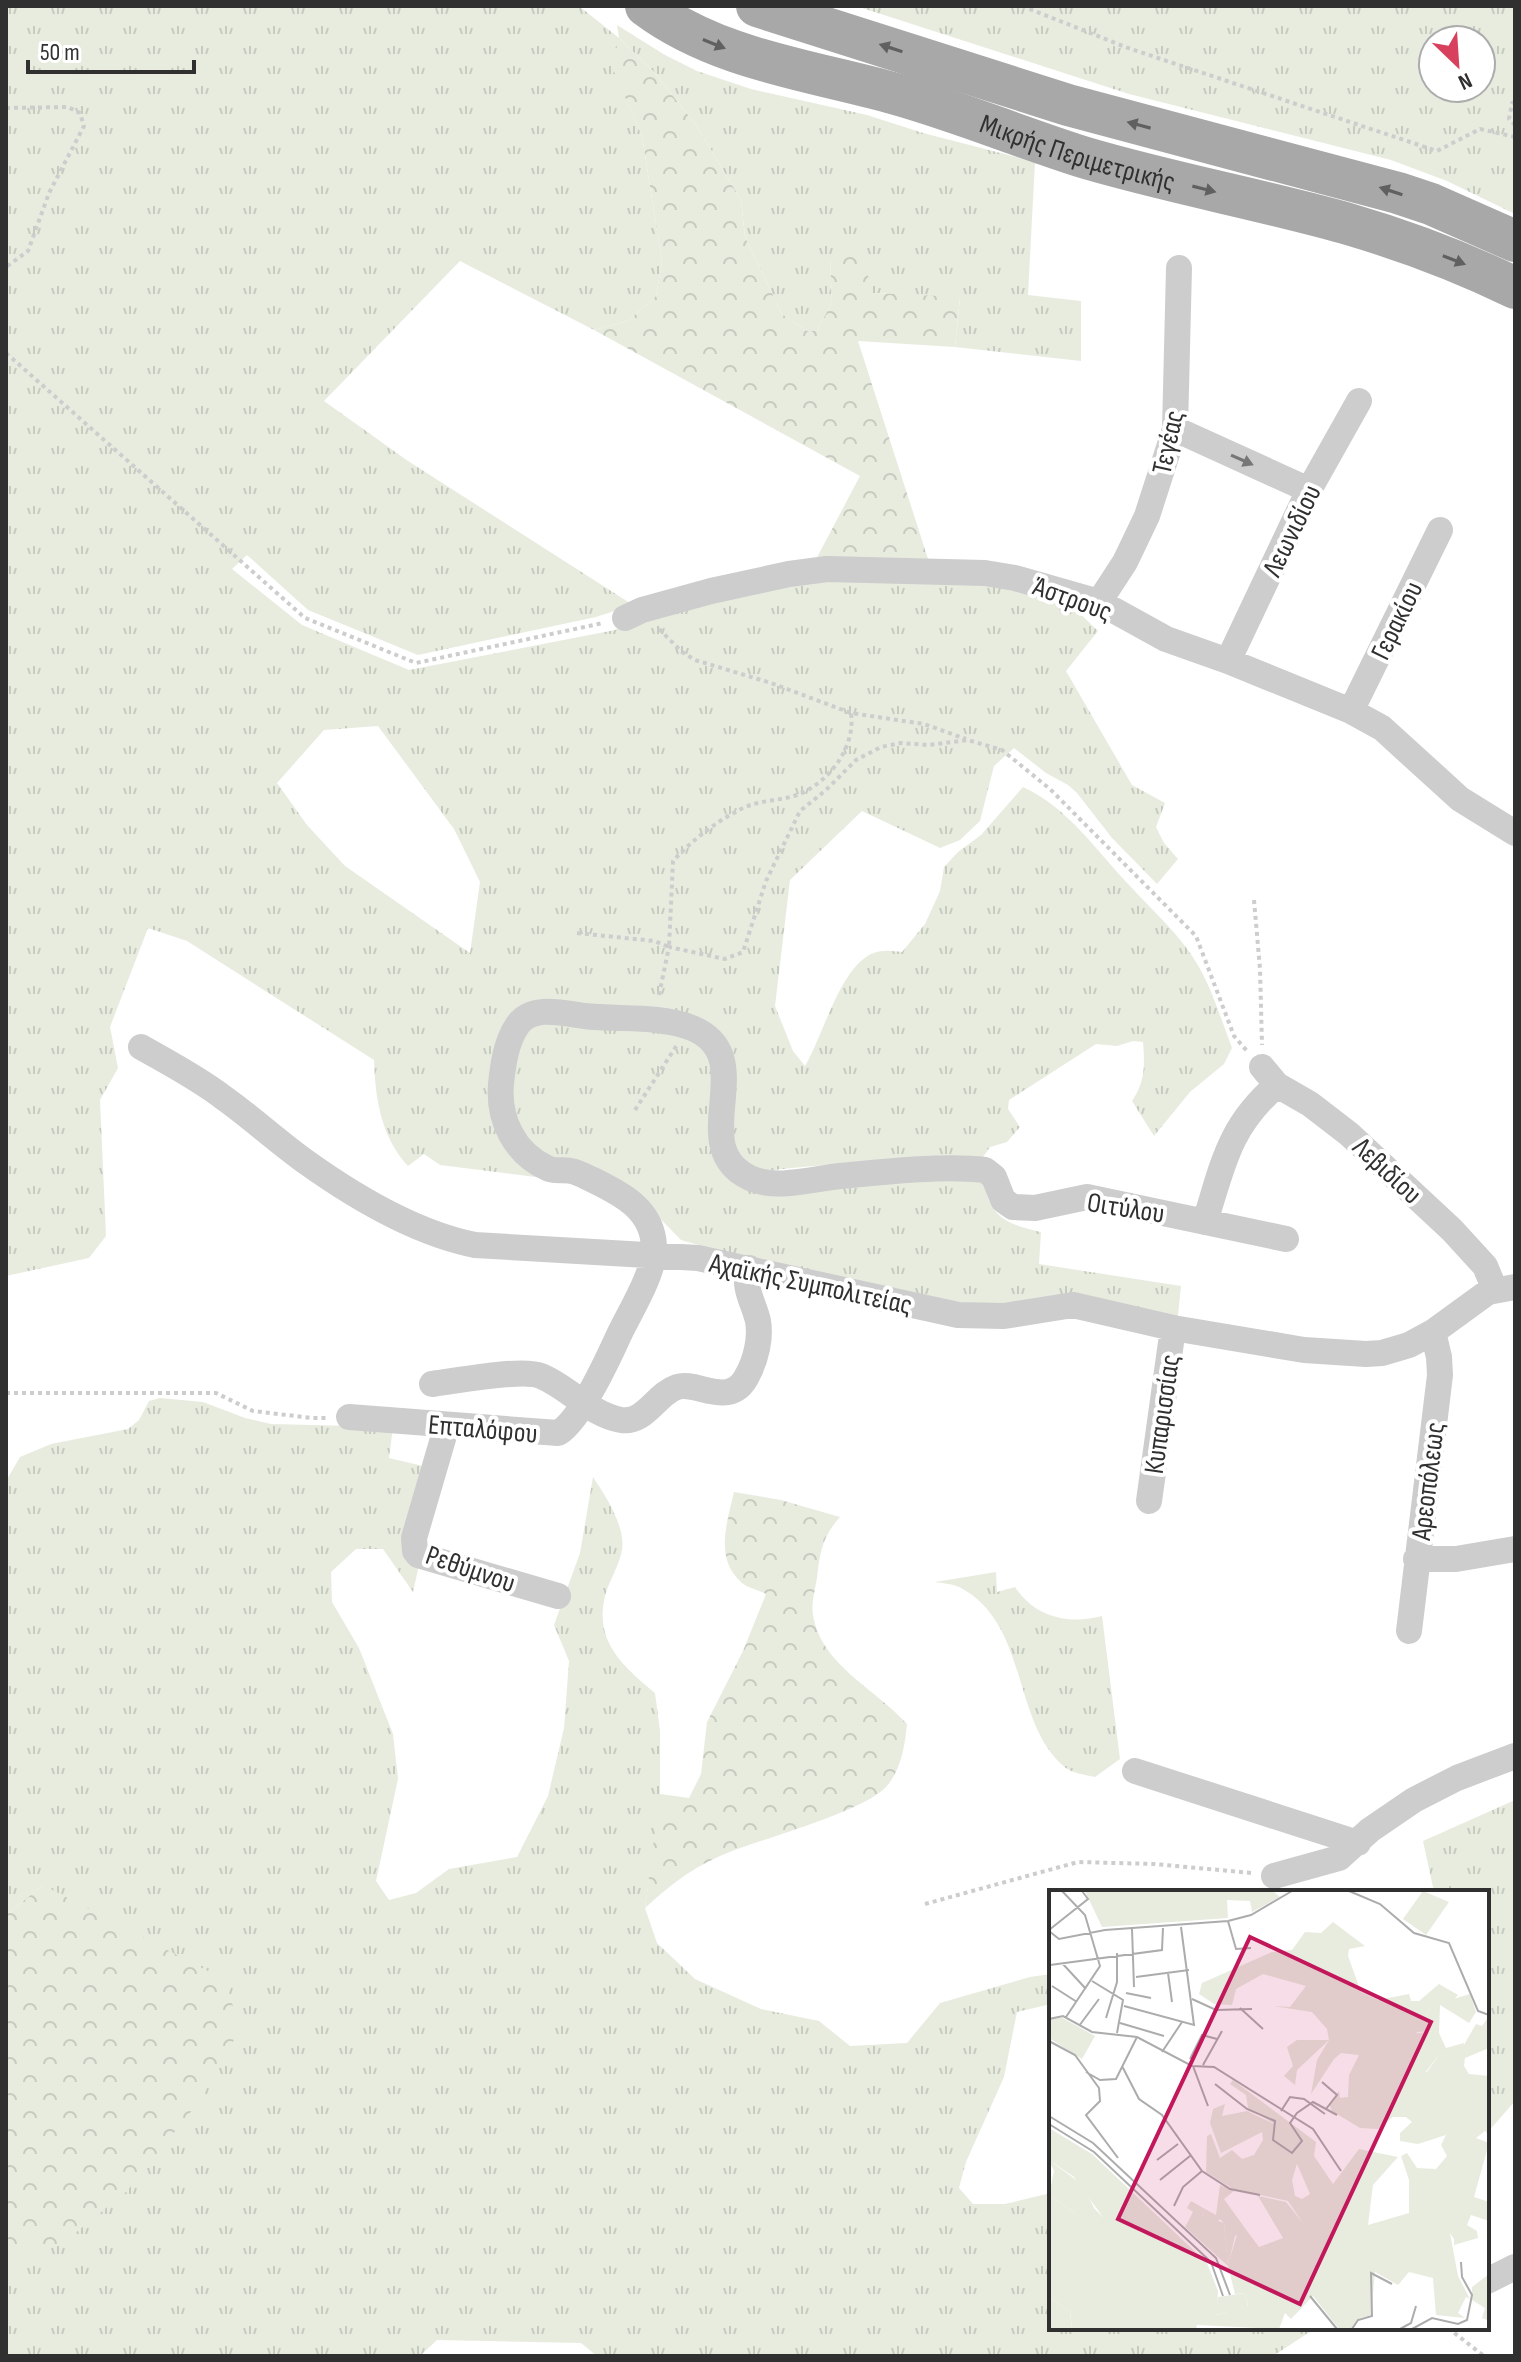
<svg xmlns="http://www.w3.org/2000/svg" width="1521" height="2362" font-family="'Sofia Sans Condensed',sans-serif">
	<defs>
		<pattern id="grass-tufts" width="24" height="20" patternUnits="userSpaceOnUse" patternTransform="scale(2)"><rect width="24" height="20" fill="#e7ecdf"/><path d="M3 7l-1-3M5 7V3M7 7l1-3M15 17l-1-3M17 17v-4M19 17l1-3" fill="none" stroke="#c6cbc0"/></pattern>
		<pattern id="forest-crowns" width="20" height="18" patternUnits="userSpaceOnUse" patternTransform="scale(2)"><rect width="20" height="18" fill="#e7ecdf"/><path d="M2 6a3 3 0 1 1 6 0M12 15a3 3 0 1 1 6 0" fill="none" stroke="#c6cbc0"/></pattern>
	</defs>
	<rect width="100%" height="100%" fill="#fff"/>
	<path fill="url(#grass-tufts)" fill-rule="evenodd" d="M6,6H579L619,38L617,25L665,55L697,71L751,89L867,115L923,133L1035,162L1028,295L1081,301V361L955,347L960,298L873,293L830,258L832,302L817,331H807L782,314L745,237L741,200L696,125L654,72L620,39L627,101L642,136L662,262L656,296L628,321L594,330L460,261L324,401L408,461L633,605L596,617L418,655L308,610L247,555L232,569L302,625L409,670L615,630L654,612L796,576L992,580L1068,602L1098,631L1066,671L1132,785L1165,803L1156,827L1164,843L1178,859L1157,884L1112,838L1077,793L1068,785L1046,773L1014,748L994,766L980,821L960,840L940,848L862,811L790,880L775,1006L793,1051L805,1066C823,1036 839,970 871,954C882,949 892,951 902,952L925,924L940,891L944,867L958,852L981,835L1023,787C1069,808 1097,852 1131,887C1153,911 1179,934 1196,962C1212,988 1221,1019 1232,1048L1224,1064L1190,1092L1154,1136L1132,1101C1145,1082 1145,1065 1143,1042L1133,1041L1117,1046L1096,1044L1009,1100L1008,1109L1020,1127L1007,1142L990,1147L981,1160C899,1163 815,1161 734,1176L985,1177C985,1215 1007,1225 1041,1232L1039,1264L1181,1286L1177,1325L988,1309L716,1250L681,1240L640,1198L566,1157L559,1180L440,1165L424,1154L408,1166C381,1137 375,1098 374,1060L187,941L148,928L110,1027L118,1068L100,1100L106,1236L89,1258L6,1276ZM378,726L454,829L480,882L470,953L345,866L307,825L277,783L324,730Z
		M856,6H1515V214L1447,181L1391,160L1129,94ZM1481,40V88H1433V40Z
		M160,1398L203,1402L245,1418L271,1424L393,1427L389,1458L440,1470L413,1592L383,1549H356L331,1572L332,1602L359,1648L393,1734L398,1779L376,1881L389,1900L416,1893L449,1869L517,1857L548,1796L564,1728L569,1661L554,1625L580,1553L593,1477C605,1495 626,1527 622,1550C619,1566 609,1581 605,1596C594,1642 623,1666 655,1693L660,1731V1802L645,1908L657,1943L695,1979L761,2009L819,2021L850,2046L907,2043L940,2003L1030,1977L1051,1974V2004L1017,2012L1004,2077L966,2162L959,2188L973,2204H1005L1051,2193V2328H1316L1273,2356H597L581,2343L437,2340L420,2356H6V2259L8,2256L43,1885L6,1915V1481L20,1457L51,1444L128,1429L139,1420L149,1401Z
		M996,1572L997,1592L1015,1587C1035,1617 1068,1625 1102,1616L1120,1759L1095,1777C1086,1775 1072,1773 1066,1768C1011,1725 1030,1623 959,1587C952,1584 942,1583 935,1582Z
		M1515,1800V2101L1487,2133V1892H1434L1423,1841Z"/>
	<path fill="url(#forest-crowns)" d="M620,39L654,72L696,125L741,200L745,237L782,314L807,331H817L832,302L830,258L861,251L873,293L960,297L955,347L858,341L930,565L814,563L860,476L594,330L628,321L656,296L662,262L642,136L609,60Z
		M734,1492L781,1500L840,1517C822,1537 820,1553 817,1578C815,1590 811,1604 813,1615C821,1665 876,1689 907,1724C905,1746 901,1770 886,1787C864,1811 766,1838 732,1851C697,1864 672,1883 645,1908L660,1794L689,1798L701,1774L707,1722L743,1651L766,1594C759,1590 748,1588 742,1583C714,1559 727,1523 734,1492Z
		M43,1885L225,1980L240,2029L201,2099L127,2191L64,2242L6,2259V1915Z"/>
	<g fill="none" stroke-linecap="round" stroke-linejoin="round">
		<path stroke="#cdcdcd" stroke-width="4" stroke-dasharray="4 4" stroke-linecap="butt" d="M1022,6L1128,48L1437,151L1480,129L1515,137
			M1430,6H1515
			M1515,102L1512,103L1509,119L1515,125
			M6,108L68,107L80,113L84,126L49,193L28,251L6,267
			M6,353L305,618L416,663L603,623
			M659,629L682,652L695,660L771,683L851,713L924,724L966,739
			M1254,900L1260,969L1262,1045
			M577,933L654,941L669,947L673,861C692,840 717,821 743,808C760,800 779,801 797,795C829,783 856,747 851,713
			M659,995L669,947L725,959L743,952L766,881L800,811L826,790L856,760L881,747L901,743L928,745L968,740L1002,750L1050,789L1196,936L1234,1036L1247,1051
			M635,1110L677,1045
			M6,1393H216L253,1411L312,1418H327
			M925,1904L1078,1862L1154,1864L1252,1873
			M1448,2328L1484,2356"/>
		<path stroke="#cdcdcd" stroke-width="26" d="M1175,429L1309,490
			M1099,602L1125,562L1147,516L1175,429L1179,268
			M625,618L642,610L711,591L789,574L827,569L985,573L1015,578L1099,602L1166,639L1228,661L1351,711L1382,728L1460,799L1515,833
			M1228,661L1309,490L1359,401
			M1351,711L1440,530
			M141,1047C169,1063 198,1078 224,1098C252,1118 278,1142 306,1162C355,1197 415,1233 475,1245L698,1258L958,1315L1004,1316L1073,1305L1173,1328L1304,1350L1366,1354L1382,1353L1409,1345L1433,1332L1488,1292L1515,1287
			M1262,1067L1277,1085L1310,1104L1349,1134L1452,1230L1485,1266L1495,1290
			M1205,1222C1223,1164 1229,1126 1277,1085
			M432,1384C456,1381 522,1368 541,1376C568,1387 591,1415 621,1420C645,1424 656,1394 677,1387C697,1380 731,1411 748,1374C756,1359 761,1338 758,1321C754,1303 742,1287 749,1268
			M349,1417L558,1433C579,1422 608,1359 618,1337C629,1313 655,1273 654,1247C653,1210 622,1194 593,1180C586,1177 578,1172 571,1171C563,1169 554,1172 547,1168C514,1153 498,1119 501,1084C503,1065 506,1042 517,1026C531,1004 563,1013 584,1016C620,1020 659,1015 692,1028C763,1057 683,1147 750,1178C775,1190 813,1179 840,1176C882,1172 943,1165 985,1170L994,1177L1003,1200L1013,1207L1035,1208L1087,1197L1286,1239
			M447,1425L414,1538L415,1551L418,1555L558,1596
			M1149,1501L1173,1328
			M1416,1559H1456L1515,1549
			M1409,1631L1440,1375L1439,1357L1433,1332
			M1135,1771L1358,1843
			M1274,1876L1339,1858L1370,1830L1414,1800L1457,1778L1515,1756
			M1487,2281L1515,2267"/>
		<g stroke="#a8a8a8" stroke-width="42">
			<path id="s1" d="M646,6C718,60 811,70 896,94C960,112 1022,138 1086,158C1171,183 1259,199 1345,223C1403,240 1460,261 1515,288"/>
			<path d="M757,6L1068,105L1398,193L1431,204L1515,241"/>
		</g>
	</g>
	<defs><path id="oneway-solid" d="M-6-.8H1V-3.2L6.5 0L1 3.2V.8H-6Z" transform="scale(2)"/></defs>
	<g fill="#606060">
		<use href="#oneway-solid" transform="translate(714 44) rotate(22)"/>
		<use href="#oneway-solid" transform="translate(891 48) rotate(-162)"/>
		<use href="#oneway-solid" transform="translate(1139 125) rotate(-165)"/>
		<use href="#oneway-solid" transform="translate(1204 189) rotate(14)"/>
		<use href="#oneway-solid" transform="translate(1391 191) rotate(-162)"/>
		<use href="#oneway-solid" transform="translate(1454 260) rotate(21)"/>
	</g>
	<use fill="#777" href="#oneway-solid" transform="translate(1242 460) rotate(24)"/>
	<g text-anchor="middle" stroke-width="8" stroke-linejoin="round" paint-order="stroke">
		<g font-size="28" fill="#303030" stroke="#fff">
			<text dy="10" stroke="none"><textPath href="#s1" startOffset="458">Μικρής Περιμετρικής</textPath></text>
			<text transform="translate(1167 442) rotate(-78)" y="10">Τεγέας</text>
			<text transform="translate(1291 530) rotate(-64)" y="10">Λεωνιδίου</text>
			<text transform="translate(1073 598) rotate(20)" y="10">Άστρους</text>
			<text transform="translate(1396 620) rotate(-64)" y="10">Γερακίου</text>
			<text transform="translate(1388 1170) rotate(43)" y="10">Λεβιδίου</text>
			<text transform="translate(1126 1207) rotate(9)" y="10">Οιτύλου</text>
			<text transform="translate(811 1283) rotate(12)" y="10">Αχαϊκής Συμπολιτείας</text>
			<text transform="translate(1161 1414) rotate(-82)" y="10">Κυπαρισσίας</text>
			<text transform="translate(483 1428) rotate(5)" y="10">Επταλόφου</text>
			<text transform="translate(1427 1481) rotate(-83)" y="10">Αρεοπόλεως</text>
			<text transform="translate(471 1568) rotate(19)" y="10">Ρεθύμνου</text>
		</g>
	</g>
	<g transform="translate(1049 1890)">
		<rect width="440" height="440" fill="#fff"/>
		<path d="M284,32L316,56L300,59L299,66L312,102L329,110L360,104L362,111H370L390,94L409,105L401,114L384,115L377,124L384,141L368,142L357,185L378,182L390,165L412,160L427,134L433,136L440,126V158L416,168L415,176L420,184L440,186V245L436,241L427,248L440,253L425,307L440,312V331L422,325L418,335L428,341L429,348L405,355V349L401,343L409,386L421,409L417,407L409,423L416,428L387,425L384,388L360,382L349,395L326,382L322,425L311,428L302,439H290L264,406L242,429L236,423L230,439L148,435L147,439H23L21,421L0,408V306L25,322L57,363L81,355L66,344L25,287L0,270V238L43,264L158,373L169,401L168,425L199,416L196,403L186,404L179,376L136,337L144,322L138,318L142,311L156,319L153,325L175,333L179,374L189,342L198,341L210,357L234,348L209,306L237,312L254,333L239,311L184,299L157,282L158,246L162,244L171,268L183,260L193,269L205,265L214,250L213,242L172,263L161,233L164,219L176,214L173,226L198,221L229,236L199,218L197,205L181,194L184,190L267,252L265,266L284,294L310,259L349,267L324,295L319,335L360,323V290L352,266L358,263L368,278L387,279L398,266L392,255L397,245L369,254L351,251V243L363,232L357,227H344L329,239L311,238L283,221L280,214L290,201L291,208L299,207L300,185L310,165L292,163L285,169L262,204L268,170L280,150L278,139L263,122L224,116L241,117L257,96L214,84L187,99L183,115L165,114L150,104L153,93L223,62L243,60L256,42L272,43ZM248,274L261,304L253,309L246,306L243,290Z" fill="#e7ecdf" fill-rule="evenodd"/>
		<path d="M421,104L427,122L420,133L391,115L390,143L397,158L415,153L414,161L390,165L372,188L351,186L334,165L335,158L358,145L383,141L377,124L384,115ZM10,126L46,146L33,169L0,148V129ZM248,150H280L248,180L246,195L235,186L244,176L238,157ZM0,270L34,295L45,318L81,355L82,367L61,374L25,322L0,306L5,281ZM171,295L185,301L175,309L198,341L186,346L179,375L175,333L171,329L162,336L163,330L153,325L156,319L167,325ZM285,343L315,349L317,361L290,378L281,367ZM440,384V431L433,428L436,418L423,410V397ZM196,403L199,417L167,425L169,407ZM0,408L21,421L23,439H0Z" fill="#e7ecdf"/>
		<path d="M36,1H224L231,7L203,22L201,11L178,10L179,28L53,37Z" fill="#e7ecdf"/>
		<path d="M374,1L400,12L377,45L354,29Z" fill="#e7ecdf"/>
		<path fill="none" stroke="#acacac" stroke-width="2" d="M13,1L36,25L51,76L17,127M300,1L331,14L365,43L400,53L429,121L440,125M179,31L187,59L202,58M83,39L85,97M0,40L39,9L33,1M0,41L10,49L56,40L179,31L202,25L243,1M13,73L37,99M1,75L113,60L114,38M119,83L123,112M87,87L140,80M43,91L74,110L68,143M3,96L28,112M77,103L102,108M143,109L167,120L203,119M75,116L145,135L132,37M191,118L214,139M57,128L68,92V63M0,129L14,126L43,142L88,147L143,176L165,177L264,239L292,281M71,133L115,146M30,136L50,109M0,151L26,165L50,198L51,211L37,225L69,268M113,162L133,132M141,169L153,145L168,149M154,175L173,141M73,176L90,209L113,225L153,281L181,299L211,305M144,176L159,216M37,182L51,190L67,189L88,147M273,192L288,205L277,219M166,194L198,219L226,231L224,250L243,263L253,251L241,233L248,223L264,212L288,225M232,221L241,207L255,209L276,224M0,226L44,253L167,368L181,405M0,234L45,262L162,372L174,406M108,270L129,254M111,290L141,266M125,316L134,297L153,281M261,406L288,439M303,439L309,430L323,426L322,383L343,394M351,439L362,433L367,416M363,439L383,428L409,434L418,430L423,405L413,387L412,372"/>
		<path fill="#c2185b" fill-opacity="0.15" stroke="#c2185b" stroke-width="4" d="M201,47L382,132L251,414L69,329Z"/>
		<rect width="440" height="440" fill="none" stroke="#303030" stroke-width="4"/>
	</g>
	<rect width="1521" height="2362" fill="none" stroke="#303030" stroke-width="16"/>
	<g transform="translate(1457 64) rotate(155)"><circle r="38" fill="#ffffff" stroke="#acacac" stroke-width="2"/>
	<path d="M0-6L14 30L0 20L-14 30Z" fill="#d8415d"/>
	<text y="-12" font-size="22" font-weight="bold" text-anchor="middle" fill="#303030">N</text>
	</g>
	<path d="M28 60v12h166v-12" fill="none" stroke="#303030" stroke-width="4"/>
	<text x="40" y="60" font-size="24" fill="#303030" stroke="#ffffff" stroke-width="6" paint-order="stroke">50 m</text>
</svg>
